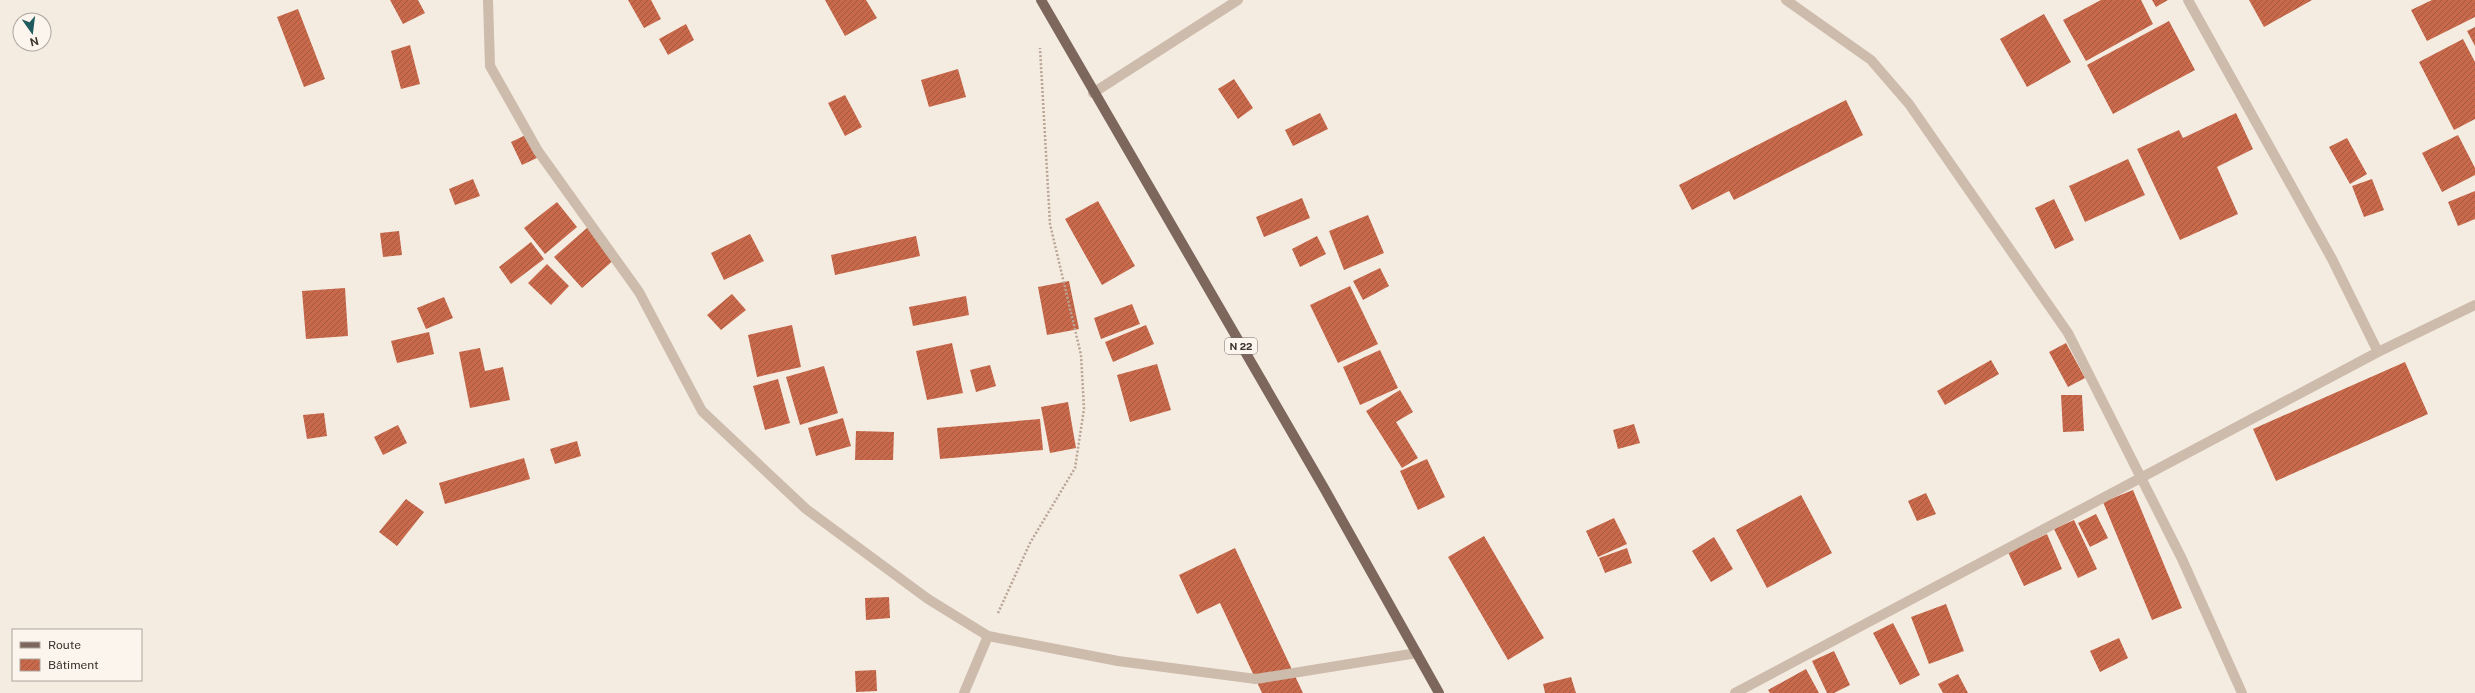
<svg xmlns="http://www.w3.org/2000/svg" width="2475" height="693" font-family="'Public Sans',sans-serif">
	<defs>
		<pattern id="building-hatch" width="6" height="6" patternUnits="userSpaceOnUse"><rect width="6" height="6" fill="#c8694b"/><path d="M-1 1l2-2M0 6l6-6M5 7l2-2" fill="none" stroke="#a4573f"/></pattern>
	</defs>
	<rect width="100%" height="100%" fill="#f4ebe1"/>
	<path fill="url(#building-hatch)" d="M390,0H418L425,13L403,24Z
		M628,0H651L661,19L644,28Z
		M825,0H866L877,18L845,36Z
		M2101,0H2141L2153,24L2086,61L2063,20Z
		M2152,0H2168L2156,7Z
		M2249,0H2312L2264,27Z
		M2432,0H2475V17L2427,41L2411,10Z
		M298,9L325,79L304,87L277,17Z
		M2044,14L2071,62L2027,87L2000,39Z
		M2169,21L2195,70L2113,114L2087,65Z
		M686,24L694,40L668,55L659,39Z
		M2475,27V46L2467,31Z
		M2463,39L2475,62V119L2454,130L2419,62Z
		M410,45L420,84L401,89L391,51Z
		M958,69L966,97L929,107L921,80Z
		M1234,79L1253,108L1238,119L1218,89Z
		M845,95L862,127L845,136L828,103Z
		M1846,100L1863,135L1734,200L1729,191L1692,210L1679,185Z
		M1320,113L1328,129L1293,146L1285,130Z
		M2236,113L2253,149L2217,167L2238,214L2180,240L2137,149L2179,130L2183,138Z
		M530,133L541,156L522,165L511,142Z
		M2458,135L2475,168V175L2442,192L2422,153Z
		M2347,138L2367,174L2350,184L2329,147Z
		M2128,159L2145,195L2085,222L2069,186Z
		M473,179L480,196L455,205L449,189Z
		M2372,179L2384,210L2364,217L2352,186Z
		M2475,191V219L2458,226L2448,202Z
		M1302,198L1310,218L1264,237L1256,217Z
		M2054,199L2074,240L2055,249L2035,208Z
		M1098,201L1135,266L1102,285L1065,219Z
		M557,202L577,227L545,254L524,228Z
		M1368,215L1384,253L1344,270L1329,231Z
		M588,227L616,258L582,288L554,257Z
		M399,231L402,255L383,257L380,233Z
		M750,234L764,261L724,280L711,253Z
		M916,236L920,256L835,275L831,255Z
		M1317,236L1326,254L1300,267L1292,249Z
		M531,242L544,259L511,284L499,267Z
		M547,264L569,286L551,305L528,283Z
		M1380,268L1389,286L1363,300L1353,281Z
		M1069,281L1079,329L1047,335L1038,287Z
		M1350,286L1378,344L1338,363L1310,305Z
		M345,288L348,336L306,339L302,291Z
		M732,294L746,310L721,330L707,315Z
		M966,296L969,315L913,326L909,307Z
		M444,297L453,318L426,329L417,308Z
		M1132,304L1140,324L1101,339L1094,318Z
		M792,325L801,367L757,377L748,335Z
		M1146,325L1154,344L1113,362L1105,342Z
		M429,332L434,354L397,363L391,341Z
		M952,343L963,393L927,400L916,351Z
		M2066,343L2085,378L2068,387L2049,352Z
		M480,348L485,371L503,367L510,400L470,408L459,352Z
		M1380,350L1398,388L1360,405L1343,367Z
		M1991,360L1999,374L1945,405L1937,391Z
		M2405,362L2428,414L2276,481L2253,429Z
		M1157,364L1171,410L1130,422L1117,375Z
		M990,365L996,386L976,392L970,370Z
		M824,366L838,413L800,425L786,377Z
		M778,379L790,423L765,430L753,386Z
		M1400,390L1413,412L1396,422L1418,458L1402,468L1366,411Z
		M2061,395H2082L2084,431L2063,432Z
		M1068,402L1076,448L1050,453L1041,407Z
		M324,413L327,436L307,439L303,415Z
		M843,418L851,446L816,456L808,428Z
		M1040,419L1043,450L940,459L937,428Z
		M1634,424L1640,443L1618,449L1613,430Z
		M398,425L407,443L383,455L374,437Z
		M856,431L894,432L893,460H855Z
		M577,441L581,456L555,464L550,449Z
		M524,458L530,479L445,504L439,483Z
		M1427,459L1445,497L1418,510L1400,471Z
		M2133,490L2182,608L2152,620L2103,502Z
		M1926,493L1936,514L1917,521L1908,501Z
		M1801,495L1832,553L1767,588L1736,530Z
		M406,499L424,512L397,546L379,532Z
		M2096,514L2108,538L2090,547L2078,523Z
		M1614,518L1627,544L1598,557L1586,531Z
		M2074,520L2097,569L2078,578L2054,529Z
		M2047,534L2062,569L2024,586L2008,552Z
		M1484,536L1544,638L1508,660L1448,557Z
		M1714,537L1733,569L1711,582L1692,551Z
		M1235,548L1303,693H1262L1220,603L1197,614L1179,575Z
		M1627,548L1632,563L1605,573L1599,558Z
		M889,597L890,618L866,620L865,598Z
		M1946,604L1964,651L1929,664L1911,617Z
		M1893,623L1920,675L1900,685L1873,633Z
		M2119,638L2128,658L2100,672L2090,651Z
		M1834,651L1850,685L1834,693H1827L1812,661Z
		M1806,669L1819,693H1770L1768,690Z
		M876,670L877,691L856,692L855,671Z
		M1958,674L1968,693H1943L1938,684Z
		M1571,677L1576,693H1545L1543,684Z"/>
	<g fill="none" stroke-linecap="round" stroke-linejoin="round">
		<path stroke="#b9a596" stroke-width="2.5" stroke-dasharray="2 2" stroke-linecap="butt" d="M998,613L1030,543L1075,468L1084,409L1081,355L1050,224L1040,48"/>
		<path stroke="#cdbbac" stroke-width="10" d="M488,0L490,66L538,151L639,292L702,411L806,509L928,599L988,636L1118,661L1256,679L1417,653
			M1786,0L1871,60L1909,104L2068,333L2182,559L2242,693
			M2188,0L2332,259L2378,352
			M1093,93L1238,0
			M964,693L988,636
			M1735,693L2378,352L2475,305"/>
		<path stroke="#7d675c" stroke-width="10" d="M1041,0L1324,488L1439,693"/>
	</g>
	<g text-anchor="middle" stroke-width="3" stroke-linejoin="round" paint-order="stroke">
		<rect fill="#fbf5ee" stroke="#756b66" stroke-width="1" x="1225" y="338" width="32" height="16" rx="3"/>
		<g font-size="10" font-weight="bold" fill="#3b302b">
			<text x="1241" y="350">N 22</text>
		</g>
	</g>
	<rect x="12" y="629" width="130" height="52" fill="#fbf5ee" stroke="#aea6a0"/>
	<rect x="20" y="642" width="20" height="6" fill="#7d675c" stroke="#aea6a0"/>
	<text x="48" y="649" font-size="12" fill="#3b302b">Route</text>
	<rect x="20" y="659" width="20" height="12" fill="url(#building-hatch)" stroke="#aea6a0"/>
	<text x="48" y="669" font-size="12" fill="#3b302b">Bâtiment</text>
	<g transform="translate(32 32) rotate(166)"><circle r="19" fill="#fbf5ee" stroke="#aea6a0"/>
	<path d="M0-3L7 15L0 10L-7 15Z" fill="#1f5a5e"/>
	<text y="-6" font-size="11" font-weight="bold" text-anchor="middle" fill="#3b302b">N</text>
	</g>
</svg>
